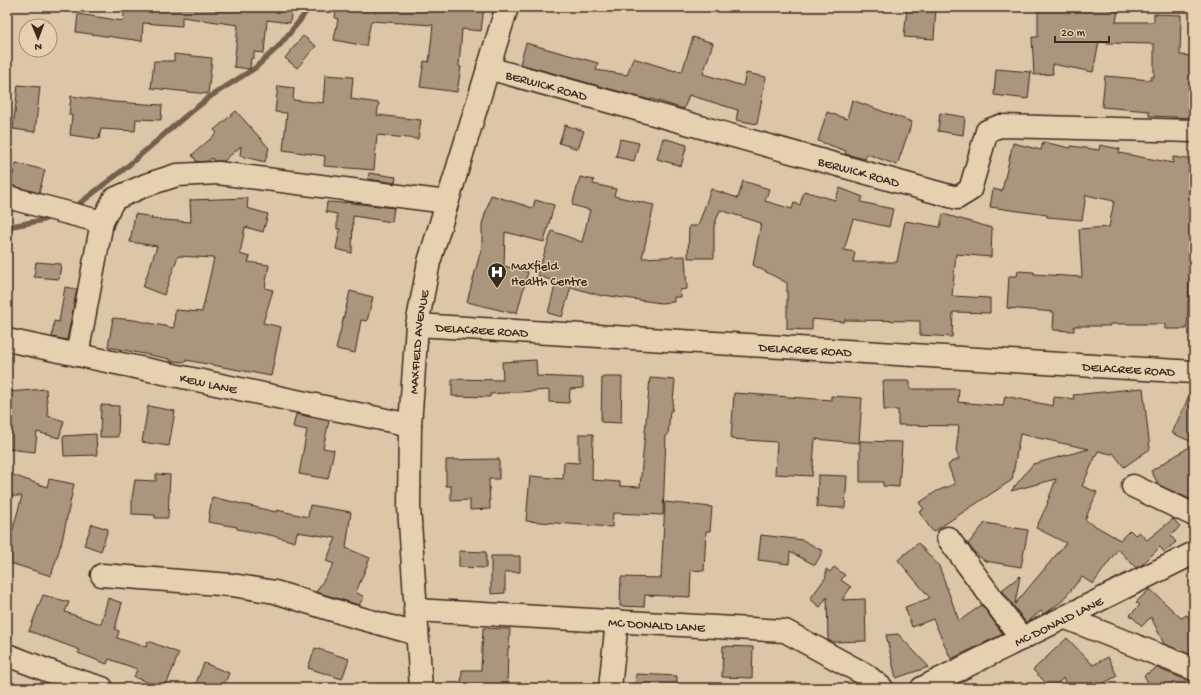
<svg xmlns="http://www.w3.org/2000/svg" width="1201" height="695" font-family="'Gochi Hand',sans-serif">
	<rect width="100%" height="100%" fill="#ddc6a7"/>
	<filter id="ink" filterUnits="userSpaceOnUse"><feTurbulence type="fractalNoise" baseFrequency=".025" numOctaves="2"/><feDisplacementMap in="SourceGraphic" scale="8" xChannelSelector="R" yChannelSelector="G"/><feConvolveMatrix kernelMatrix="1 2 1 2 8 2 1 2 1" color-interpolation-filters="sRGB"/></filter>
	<g filter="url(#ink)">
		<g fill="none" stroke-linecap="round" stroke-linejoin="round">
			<path stroke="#735f4d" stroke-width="5.5" d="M72,207L79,204L123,170L182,119L211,96L255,68L279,46L301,19L309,7
				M7,227L43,220L51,216"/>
		</g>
		<path fill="#aa967d" stroke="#3b2a1e" d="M125,7H292L290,23L267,20L264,53L254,52V58H251L250,69L234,67L238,25L182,17V26L143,23L142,41L76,32L78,14L123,21Z
			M336,7H484L481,31L462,29L459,66L461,67L457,92L420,87L424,61L429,62L433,25L371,21L366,46L334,40L338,19L335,18Z
			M907,7H936L934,39L904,37Z
			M1038,7H1100L1118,11L1116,22H1154V14L1181,15L1180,55L1194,56V118L1149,116V111L1102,107L1105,76L1151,80V77H1154V44L1108,43L1099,42L1093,72L1052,64L1053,74L1034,75L1032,37H1038Z
			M303,36L316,46L297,68L285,58Z
			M693,37L713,43L703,74L743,86L746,73L766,77L757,124L736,120L738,110L689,95L684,109L651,99L650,100L520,64L526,43L598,63L596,70L627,75L633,58L675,71V70L682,72Z
			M174,54L212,58L208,94L151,88L154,61H174Z
			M996,69L1031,72L1028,99L994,95Z
			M325,75L353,77L351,99L379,103L377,115L421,120L418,139L377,135L374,170L324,166L325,156L283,150L287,113L275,112L278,86L294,88L293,100L323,103L324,91L325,92L324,91Z
			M18,85L40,87L35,132L13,129Z
			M71,96L114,102L162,105L161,120L136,119L135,131L101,129L99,139L70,135L72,115H69Z
			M852,100L912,122L897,165L867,154L865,159L845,154L846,151L818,141L827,112L847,119Z
			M236,111L269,148L265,162L240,156L241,146L224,161H214L212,158L208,161L197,162L192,155L217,133L214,130Z
			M940,113L965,117L963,135L938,131Z
			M565,125L584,131L578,149L559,143Z
			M663,138L687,145L681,166L657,159Z
			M620,139L639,143L634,161L616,157Z
			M1043,142L1070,148L1071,146L1099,150L1100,145L1120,149L1119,153L1173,163V157L1194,160V183L1190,221H1194V281H1189L1187,329H1165V324H1110V326H1074V331L1053,330L1054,312L1007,308L1009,276H1017L1018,271L1034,272V274L1082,277L1079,229L1109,227L1114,201L1086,195L1082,220L1047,217V215L990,207L993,189L1002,191L1013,143L1041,150Z
			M16,163L45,170L39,193L10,185Z
			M369,173L396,177L395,183L368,179Z
			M580,177L594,180L593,184L616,189L614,196L654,205L642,258L685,256L687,289L680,290L681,297H674V302L661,303L603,295L602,296L571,287L562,317L548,313L556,282L537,275L552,231L582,242L590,210L572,205Z
			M743,181L769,189L765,201L792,209L794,203L800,205L804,191L835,200L840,188L863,197L861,202L893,209L889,227L853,219L844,250L855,252L853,262H897L905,221L940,227L943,214L992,228L991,257L956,254L952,296L990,298V313L953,312L952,337L920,335V321L844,320V322L812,319V330L787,329V283L753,265L761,223L720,210L714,226V258H688L689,226H698L711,189L738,198Z
			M491,195L533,208L535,200L554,205L544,242L505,232L504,266L528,272L517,313L512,311V313L467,302L482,246V224Z
			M248,198L247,208L268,214L263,232L245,227L240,254L250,257L248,262L269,265L265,288L273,290L263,323L281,327L271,376L186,360V362L170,361V359L108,347L113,318L134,320L174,328L175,310L202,312L214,258L178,256L164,295L143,287L157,246L130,242L135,214L152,217L151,219L191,222L190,200Z
			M327,202L345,203V202L394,208L392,222L353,216L352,253L336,249L340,229H337V214L326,212Z
			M36,262L61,264L59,279L34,277Z
			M65,287L77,289L67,340L52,337L54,321L59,322Z
			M350,291L373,297L367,321L361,320L355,353L336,349Z
			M536,360L537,376L583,378V388L570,389L569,403L549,402V390L490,394V397L452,396V379L503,380L502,362Z
			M602,377H622L621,423L601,422Z
			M650,378L675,380L672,411H670L668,435H666L663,515L613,513L612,527L526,521L530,476L563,479L564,462L579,463V434H593L592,480L620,482V486L640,487Z
			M883,381H910V389H959L958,402L1003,406L1005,396L1053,406L1054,397L1074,399L1073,395L1143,388L1150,449L1124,467L1113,453L1111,454L1098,451L1082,486L1097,492L1085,520L1120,540L1130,530L1135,535L1139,532L1147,540L1173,519L1180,526L1171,536L1176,542L1164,552L1160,547L1142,565L1136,568L1118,549L1093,584L1082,577L1061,602L1050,610L1043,614L1041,611L1026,623L1002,590L1020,576L1015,604L1066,543L1036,528L1048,503H1047L1056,479L1011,491L1033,464L1089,449L1020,434L1012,480L933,532L919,512L924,509L919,503L937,491L955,484L948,465L951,463V462L959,459L956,451L959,426L898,425V410H884Z
			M1194,385V443L1172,433Z
			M46,389L48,416L64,421L59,438L37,432L35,452L7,449V392Z
			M734,393L831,400V396L862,398L859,443L815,439L812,476L775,474L777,442L731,439Z
			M101,405L119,406L118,437H100Z
			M148,406L175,411L169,446L142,442Z
			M296,414L329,421L323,448L334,450L328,479L299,474L307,430L293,427Z
			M96,434L97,455L64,456L63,436Z
			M860,441L902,442L899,487L883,486V482H860Z
			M1194,444V501L1159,485L1151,471Z
			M499,459V479H489L490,509L470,510V500L451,501V486H446V460Z
			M7,473L47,487L49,479L74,484L62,541L51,576L7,562V531L12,532L22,496H7Z
			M156,474L170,475L168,518H155V515L132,514V498L135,480L156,481Z
			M818,475L847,476L845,508L817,507Z
			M212,497L276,512L277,510L308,517L310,505L351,512L346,548L370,558L356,592L364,597L359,605L316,592L334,564L326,561L336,538L297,532L295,542L270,535L237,529V527L208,522Z
			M665,502L712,507L710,531H706L704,571L691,570L690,597L645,595L644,607L620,606L621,577L661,578Z
			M985,523L1028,530L1021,567L985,561L974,552L968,544Z
			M92,524L108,529L101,551L84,545Z
			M761,535L803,540L823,551L815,565L790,552L789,564L758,560Z
			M918,543L939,566L959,621L982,605L1003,634L951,659L933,619L912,627L905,607L930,598L898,560Z
			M459,551L486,552V568L459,567Z
			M491,556H520V572H505V593L491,594Z
			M834,567L845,575L841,580L851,587L842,600L865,599L866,641L832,642L828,640L827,597L820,607L810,599L826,577V569L830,572Z
			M1150,589L1181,618L1187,615L1194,629V656L1164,644L1151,617L1142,626L1130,615L1140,605L1136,602Z
			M43,595L69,602L65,612L101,624L108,598L122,603L115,629L119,631L117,638L146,647L148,641L179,653L165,688H162L134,677L137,669L109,659L107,664L78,653L80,650L29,631Z
			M483,628L510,629L509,648H508L507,688H461L462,670H481Z
			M898,634L929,667L896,678L886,635Z
			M1067,638L1093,665L1108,657L1117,676L1102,684L1104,688H1068L1063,678L1053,688H1051L1033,670Z
			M723,646L753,647L752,678L722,677Z
			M315,648L349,659L342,679L308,668Z
			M204,663L229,673L223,688H194Z
			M1157,668L1189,681H1194V688H1151L1144,675Z
			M636,674L677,676V688H635Z"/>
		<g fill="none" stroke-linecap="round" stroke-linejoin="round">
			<g stroke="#3b2a1e" stroke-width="25">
				<g id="minor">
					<path id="s1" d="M488,68L957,198L970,190L987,131L1000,126L1194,131"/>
					<path d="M7,197L102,222"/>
					<path id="s2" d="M417,325L1194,372"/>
					<path id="s3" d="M7,340L410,425"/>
					<path d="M77,355L102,222L114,199L146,185L177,175L218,173L447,202"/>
					<path d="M1133,486L1194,515"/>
					<path d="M948,538L1022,639"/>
					<path d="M102,575L232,585L275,592L349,615L417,634"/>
					<path id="s4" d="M415,610L785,631L866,675L882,688"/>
					<path d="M1066,618L1194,669"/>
					<path d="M7,655L57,674L102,688"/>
					<path d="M610,688L617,621"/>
					<path id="s5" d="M922,688L1194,553"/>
				</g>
			</g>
			<g stroke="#3b2a1e" stroke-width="25">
				<g id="major">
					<path id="s6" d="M421,688L409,507L410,425L417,325L429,262L507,7"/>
				</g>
			</g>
			<use href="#minor" stroke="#e7d0b0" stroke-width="22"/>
			<use href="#major" stroke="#e7d0b0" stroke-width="22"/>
		</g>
	</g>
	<defs>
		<g id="hospital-pin" transform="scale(1)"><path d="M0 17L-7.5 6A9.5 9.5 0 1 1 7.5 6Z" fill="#3b2a1e" stroke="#e7d0b0"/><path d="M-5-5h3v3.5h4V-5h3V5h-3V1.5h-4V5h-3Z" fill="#fff"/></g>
	</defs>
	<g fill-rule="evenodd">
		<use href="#hospital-pin" x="497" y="272"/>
	</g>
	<g text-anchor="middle" stroke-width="3" stroke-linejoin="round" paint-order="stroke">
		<g font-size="13" fill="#3b2a1e" stroke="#e7d0b0">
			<text dy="5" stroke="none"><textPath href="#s1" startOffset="61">BERWICK ROAD</textPath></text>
			<text dy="5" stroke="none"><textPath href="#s1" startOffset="385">BERWICK ROAD</textPath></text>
			<text dy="5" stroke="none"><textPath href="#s2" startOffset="65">DELACREE ROAD</textPath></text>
			<text dy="5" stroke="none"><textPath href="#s6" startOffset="347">MAXFIELD AVENUE</textPath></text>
			<text dy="5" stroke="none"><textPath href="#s2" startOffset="389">DELACREE ROAD</textPath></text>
			<text dy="5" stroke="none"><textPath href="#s2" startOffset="713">DELACREE ROAD</textPath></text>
			<text dy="5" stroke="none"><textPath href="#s3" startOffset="206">KEW LANE</textPath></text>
			<text dy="5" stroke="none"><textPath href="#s5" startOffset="152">MC DONALD LANE</textPath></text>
			<text dy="5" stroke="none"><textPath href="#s4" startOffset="242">MC DONALD LANE</textPath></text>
		</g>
		<g font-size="13" fill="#3b2a1e" stroke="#e7d0b0" text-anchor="start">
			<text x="511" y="270">Maxfield<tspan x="511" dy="15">Health Centre</tspan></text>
		</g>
	</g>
	<rect width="1201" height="695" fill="none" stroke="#e7d0b0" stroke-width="24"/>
	<rect x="12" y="12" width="1177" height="671" fill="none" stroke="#3b2a1e" stroke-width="1.5" filter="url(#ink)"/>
	<g transform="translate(38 38) rotate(179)"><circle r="19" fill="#e7d0b0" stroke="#a28e76"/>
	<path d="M0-3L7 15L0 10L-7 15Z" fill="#3b2a1e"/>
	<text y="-6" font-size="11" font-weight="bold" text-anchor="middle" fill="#3b2a1e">N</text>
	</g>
	<path d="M1055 36v6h54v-6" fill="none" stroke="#3b2a1e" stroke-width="2"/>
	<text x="1061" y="36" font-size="12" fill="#3b2a1e" stroke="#e7d0b0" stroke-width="3" paint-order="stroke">20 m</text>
</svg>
